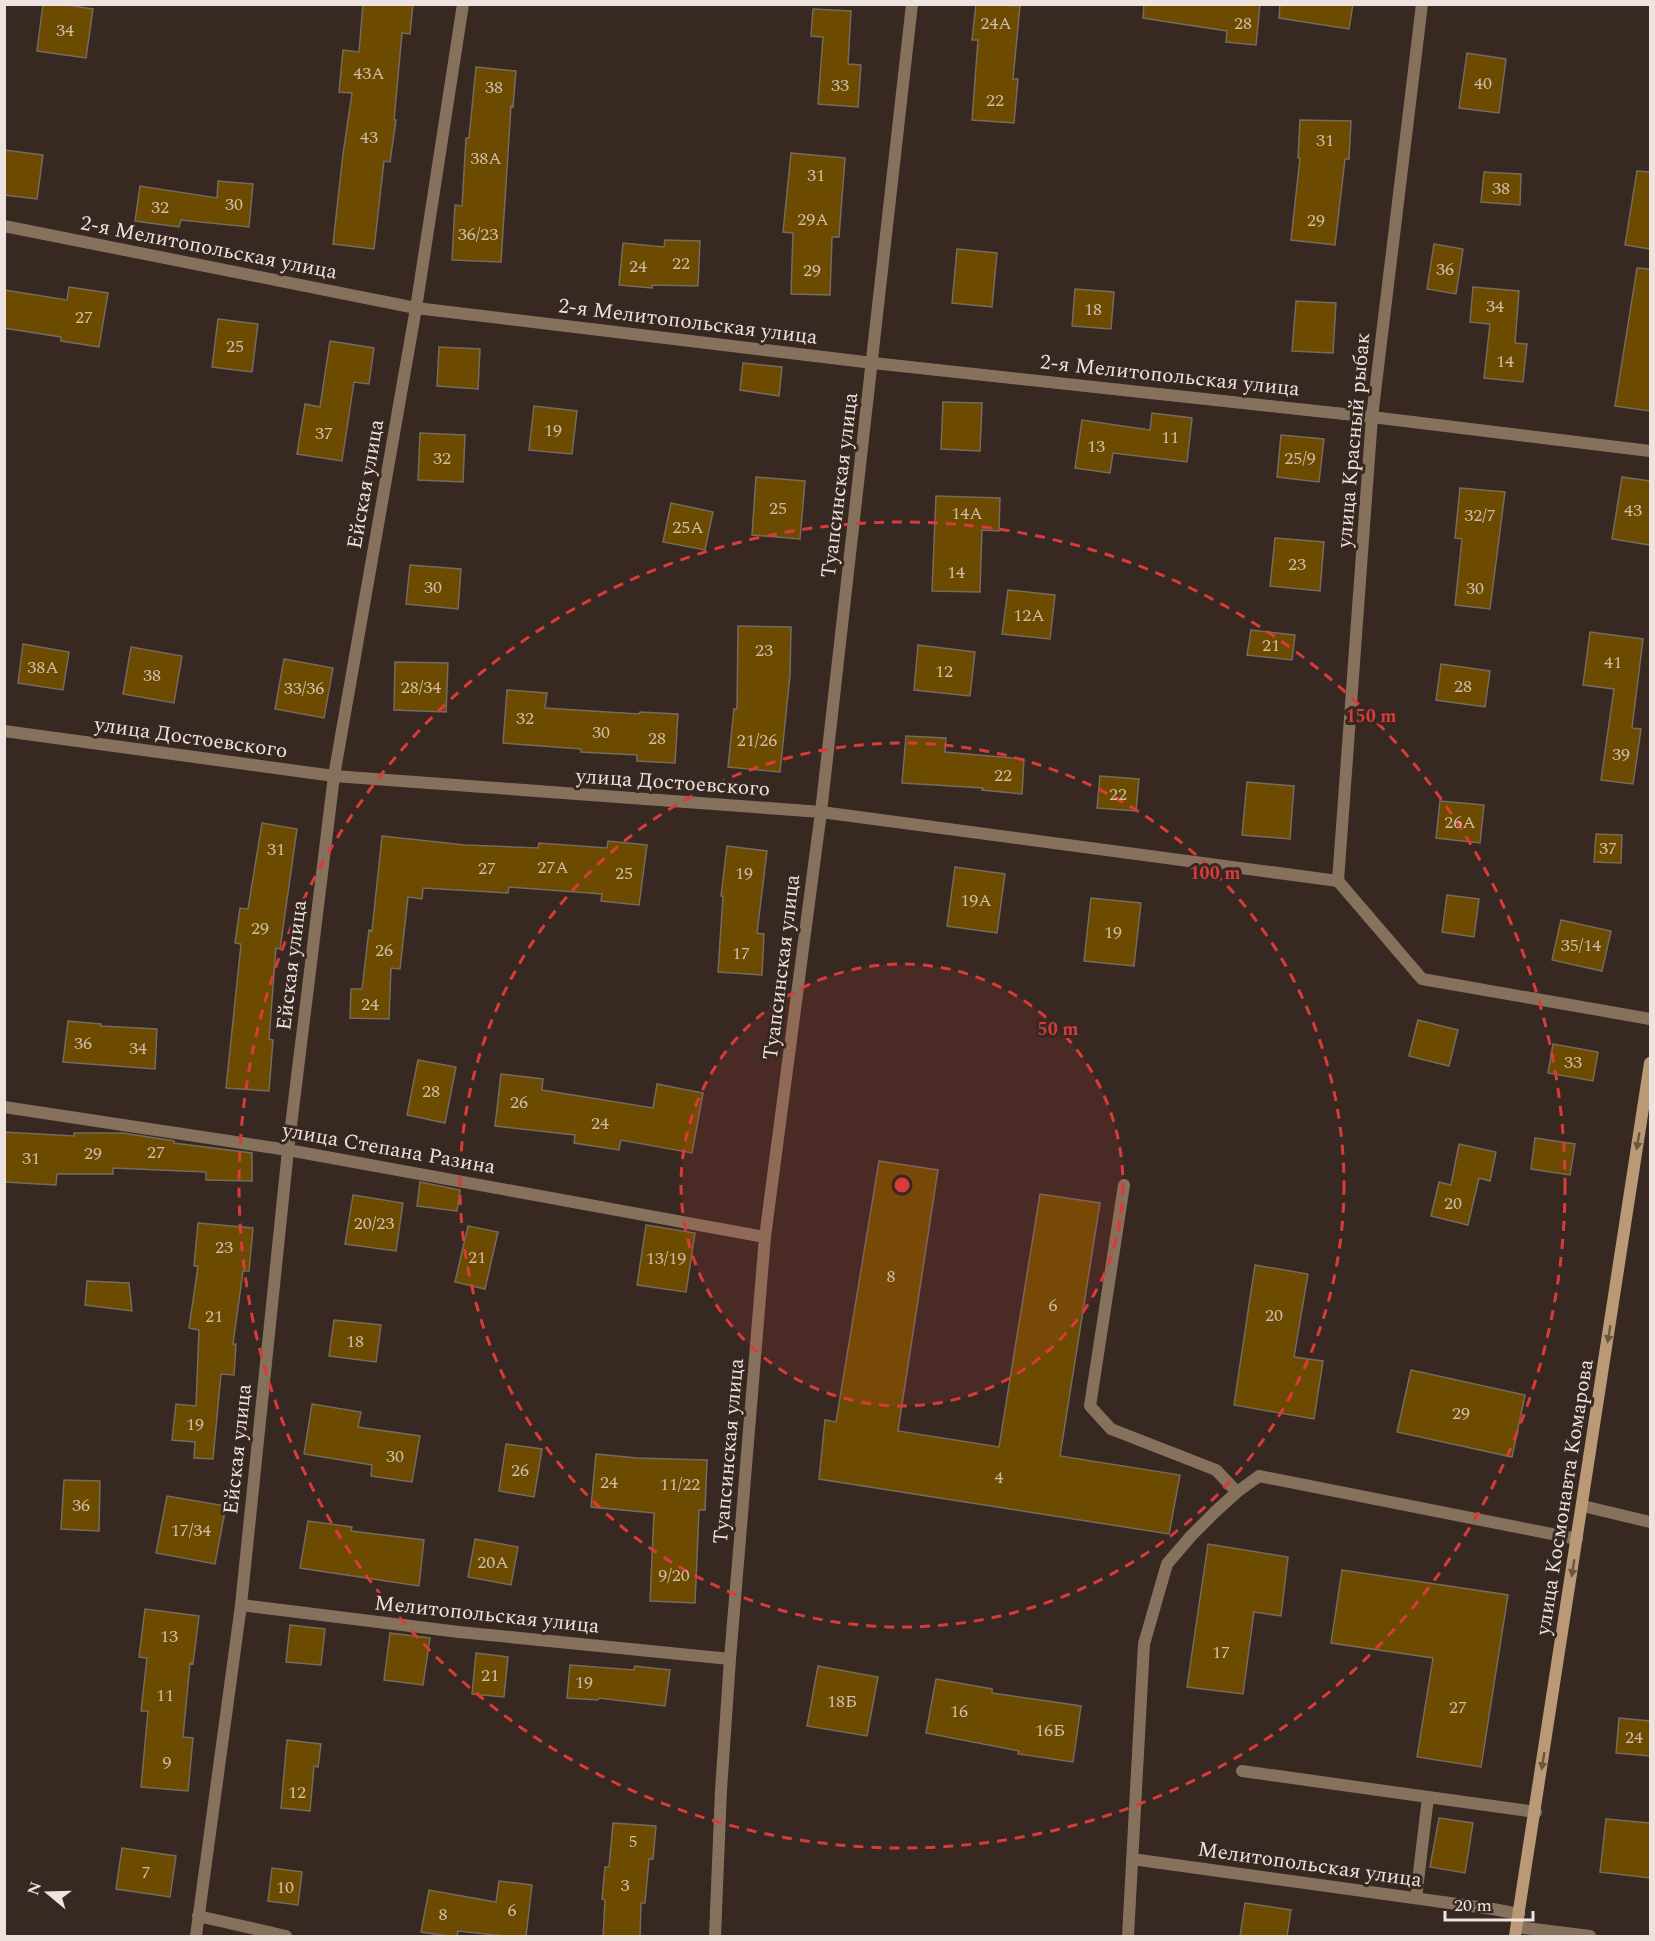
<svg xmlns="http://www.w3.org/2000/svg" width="1655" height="1941" font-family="Spectral,serif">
	<rect width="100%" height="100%" fill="#372821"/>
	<path fill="#6c4a00" stroke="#756b5c" stroke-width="1.5" d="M43,4H60L93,9L86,58L37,51Z
		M363,4H413L410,34L402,33L394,120H396L390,162L384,161L374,249L333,244L343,154L352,93L339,92L343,50L359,52Z
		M976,4L1020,6L1013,79H1018L1014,123L972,120L978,40H972Z
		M1144,4H1260L1256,45L1226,42L1227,31L1143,18Z
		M1280,4H1353L1349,29L1279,18Z
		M813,9L851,11L848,64L861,65L858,107L818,104L823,37L811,36Z
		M1467,53L1506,59L1499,113L1459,108Z
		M476,67L516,71L513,107L511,106L501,262L452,260L455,205L462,206L466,138H469Z
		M1300,120L1351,121L1349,159H1345L1335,245L1291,240L1300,158H1298Z
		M4,150L43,155L37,199L4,195Z
		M791,153L845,158L839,237H832L830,295L791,294L793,233L783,232Z
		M1637,171L1650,172V249L1625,245Z
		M1484,172L1521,174L1520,205L1481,202Z
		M218,181L253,184L249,227L181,220L179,227L135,221L140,186L217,198Z
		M665,240L700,241L698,286L652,285V288L619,285L623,243L664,247Z
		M1434,244L1463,249L1456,294L1427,289Z
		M957,249L997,253L992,307L952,303Z
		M1637,268L1650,269V411L1615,406Z
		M69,287L108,293L99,347L61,341V337L4,328V290L67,300Z
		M1473,287L1519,291L1515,343L1527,344L1523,382L1484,378L1490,324L1470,322Z
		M1075,289L1114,292L1111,329L1072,326Z
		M1296,301L1336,303L1333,353L1292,351Z
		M218,319L258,324L252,372L212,367Z
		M330,341L374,348L369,384L354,382L342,461L297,454L305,404L320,407Z
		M439,347L480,349L478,389L437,386Z
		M743,363L782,367L779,396L740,390Z
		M943,402L982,403L980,451L941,449Z
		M534,406L577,411L572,454L529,450Z
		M1152,413L1192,418L1187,462L1113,453L1110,473L1075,468L1082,420L1150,430Z
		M420,433L465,435L463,482L418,480Z
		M1281,435L1324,439L1319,482L1277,477Z
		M756,477L805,481L800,539L752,535Z
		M1622,477L1650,481V545L1612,539Z
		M1460,488L1505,492L1490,609L1455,605L1462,539L1455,538Z
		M936,496L1000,498L999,531L982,530L980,592L932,591Z
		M671,503L713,512L705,550L663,542Z
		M1275,538L1324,542L1320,591L1270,586Z
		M410,565L461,569L458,609L406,604Z
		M1008,590L1055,595L1050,639L1002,634Z
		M738,626L791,627L790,675L780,772L728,767L734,709H737Z
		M1251,630L1295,635L1292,660L1247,655Z
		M1590,632L1643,639L1632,728L1641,729L1633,784L1601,780L1614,689L1583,685Z
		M23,644L69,652L63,690L18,683Z
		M918,645L975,652L970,696L914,690Z
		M131,647L182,656L174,703L123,694Z
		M284,659L333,668L324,718L275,709Z
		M395,662L448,663L446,712L394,710Z
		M1441,664L1490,671L1485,707L1436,700Z
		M507,690L547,693L545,708L639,714L640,712L678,714L675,763L637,761V755L581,752V749L503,743Z
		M906,736L946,738L945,752L1024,759L1022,794L982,790L983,788L902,783Z
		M1100,776L1139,779L1136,811L1097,808Z
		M1247,782L1294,786L1290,839L1242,835Z
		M1440,801L1484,805L1480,843L1436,838Z
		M262,823L297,829L280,949L276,948L269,1039L273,1040L269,1091L226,1088L241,944L235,943L240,908L248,909Z
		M1596,834L1622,835L1621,863L1594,862Z
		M382,836L465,845L538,848L539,843L607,848L608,841L647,845L639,905L601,901L602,894L509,887L508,893L423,888L422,899L408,897L400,969L391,968L389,1019L350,1018L351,989H362L369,930L372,931Z
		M727,846L767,851L757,933L764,934L762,975L718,972L723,896H721Z
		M955,867L1005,874L997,933L947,926Z
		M1447,895L1479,899L1474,937L1442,932Z
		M1091,898L1141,903L1134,966L1084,961Z
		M1561,920L1611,931L1602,971L1552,960Z
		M1418,1020L1458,1030L1449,1066L1409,1056Z
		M68,1021L101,1024V1026L157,1029L155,1069L63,1062Z
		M1553,1044L1598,1052L1593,1081L1548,1073Z
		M418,1060L456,1067L445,1123L407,1115Z
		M501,1074L543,1079L542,1090L653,1108L657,1084L703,1093L692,1153L621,1140L619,1150L574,1143L575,1135L495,1126Z
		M4,1132L74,1136V1133H123L174,1141V1143L252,1153V1181L206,1180V1172L113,1168V1174H57L56,1185L4,1182Z
		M1535,1138L1575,1144L1570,1175L1531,1169Z
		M1459,1144L1496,1152L1490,1181L1479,1178L1468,1225L1431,1216L1439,1182L1451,1185Z
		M879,1161L938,1170L898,1431L999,1447L1040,1194L1100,1203L1060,1456L1180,1475L1169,1534L819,1479L825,1420L836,1422Z
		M420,1182L460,1190L457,1211L417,1206Z
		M353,1195L403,1203L396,1251L345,1244Z
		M198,1223L253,1228L249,1271H243L233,1344H236L234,1375L221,1374L213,1459L194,1458L195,1442L172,1440L176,1404L196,1406L199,1330L189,1328L198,1266H194Z
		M646,1225L695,1233L686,1292L637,1285Z
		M468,1226L498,1232L485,1289L455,1282Z
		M1255,1265L1308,1274L1294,1357L1323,1361L1314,1419L1234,1405Z
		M87,1281L129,1283L132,1311L85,1305Z
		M334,1320L381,1325L376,1362L329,1356Z
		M1411,1370L1525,1395L1512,1457L1397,1432Z
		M312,1404L361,1412L358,1427L420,1436L412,1482L371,1476L372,1465L304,1454Z
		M506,1444L542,1449L534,1497L499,1491Z
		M596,1454L637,1458L707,1460L705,1510H699L695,1603L650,1601L654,1513L591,1507Z
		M64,1480L100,1481L99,1531L61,1529Z
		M167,1496L226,1506L215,1564L156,1553Z
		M308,1521L352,1527L351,1531L424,1540L419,1586L300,1568Z
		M475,1539L518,1547L511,1585L468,1577Z
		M1208,1544L1288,1557L1281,1616L1254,1612L1243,1694L1187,1687Z
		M1342,1570L1508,1595L1481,1767L1417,1757L1433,1658L1331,1643Z
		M145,1609L199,1616L193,1664L190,1663L183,1737L193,1738L188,1791L141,1787L148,1711H141L147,1658L139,1657Z
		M290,1625L325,1629L321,1665L286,1662Z
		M390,1633L430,1638L423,1685L384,1680Z
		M476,1653L508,1657L504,1697L472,1694Z
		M570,1665L634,1670L635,1666L670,1670L665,1706L599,1698L598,1700L567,1698Z
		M818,1666L878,1677L867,1736L807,1726Z
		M936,1679L992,1689V1693L1081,1706L1073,1762L1018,1754L1019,1751L926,1733Z
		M1619,1718L1650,1721V1756L1616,1753Z
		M287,1740L321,1744L318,1767L314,1766L310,1811L281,1808Z
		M1439,1818L1473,1823L1465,1873L1430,1867Z
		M1606,1819L1650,1823V1878L1600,1872Z
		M613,1823L656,1826L653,1859H649L645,1903H641L640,1936H603L605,1900L602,1899L605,1867H609Z
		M122,1848L176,1856L170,1897L116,1889Z
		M272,1868L302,1872L298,1905L268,1901Z
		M499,1881L532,1885L526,1936H504L458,1931L457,1936H449L421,1932L429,1890L496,1902Z
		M1245,1903L1291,1910L1287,1936H1240Z"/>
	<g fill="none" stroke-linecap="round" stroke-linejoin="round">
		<path stroke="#86725c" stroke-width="12" d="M1338,881L1422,979L1650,1019
			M1124,1185L1090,1406L1111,1429L1216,1470L1237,1492
			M1242,1771L1536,1812
			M1416,1898L1428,1797"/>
		<path stroke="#86725c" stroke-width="12" d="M4,226L416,308L873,363L1372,417L1650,451
			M4,731L334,776L821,812L1338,881L1372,417L1422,4
			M4,1107L288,1150L765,1237
			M1583,1506L1650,1522
			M241,1605L459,1632L730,1659
			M1132,1859L1493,1909L1519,1914
			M198,1916L286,1936
			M1517,1927L1590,1936
			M196,1936L241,1605L288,1150L334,776L416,308L463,4
			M715,1936L721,1790L730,1659L765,1237L821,812L912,4
			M1128,1936L1144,1644L1167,1564L1191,1536L1215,1512L1237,1492L1259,1476L1577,1539"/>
		<path stroke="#ba9a76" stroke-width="12" d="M1515,1936L1650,1063"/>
	</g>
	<defs><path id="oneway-solid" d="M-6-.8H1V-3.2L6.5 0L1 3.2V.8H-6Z" transform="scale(1.5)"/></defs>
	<g fill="#6b5643">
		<use href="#oneway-solid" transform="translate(1638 1141) rotate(99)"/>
		<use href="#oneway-solid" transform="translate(1609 1334) rotate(99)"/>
		<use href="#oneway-solid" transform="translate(1573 1568) rotate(99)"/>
		<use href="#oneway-solid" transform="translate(1543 1761) rotate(99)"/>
	</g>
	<circle cx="902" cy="1185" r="221" fill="#d83b3a" fill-opacity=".12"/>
	<g fill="none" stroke="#d83b3a" stroke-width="3" stroke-dasharray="10 8">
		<circle cx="902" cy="1185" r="221"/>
		<circle cx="902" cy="1185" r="442"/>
		<circle cx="902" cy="1185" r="663"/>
	</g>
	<g text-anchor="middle" stroke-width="6" stroke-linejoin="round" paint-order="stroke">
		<g font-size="18" fill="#cebda7">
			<text x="996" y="29">24А</text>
			<text x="1243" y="29">28</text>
			<text x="65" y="36">34</text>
			<text x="369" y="79">43А</text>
			<text x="1483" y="89">40</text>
			<text x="840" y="91">33</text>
			<text x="494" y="93">38</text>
			<text x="995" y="106">22</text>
			<text x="369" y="143">43</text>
			<text x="1325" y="146">31</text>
			<text x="486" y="164">38А</text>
			<text x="816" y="181">31</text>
			<text x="1501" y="194">38</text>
			<text x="234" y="210">30</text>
			<text x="160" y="213">32</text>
			<text x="813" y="225">29А</text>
			<text x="1316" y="226">29</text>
			<text x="478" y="240">36/23</text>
			<text x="681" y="269">22</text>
			<text x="638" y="272">24</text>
			<text x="1445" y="275">36</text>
			<text x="812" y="276">29</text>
			<text x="1495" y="312">34</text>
			<text x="1093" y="315">18</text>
			<text x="84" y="323">27</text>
			<text x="235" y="352">25</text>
			<text x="1505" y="367">14</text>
			<text x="553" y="436">19</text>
			<text x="324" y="439">37</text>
			<text x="1170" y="443">11</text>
			<text x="1096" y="452">13</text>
			<text x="442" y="464">32</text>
			<text x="1300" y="464">25/9</text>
			<text x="778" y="514">25</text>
			<text x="1633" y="516">43</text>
			<text x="967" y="519">14А</text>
			<text x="1480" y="521">32/7</text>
			<text x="688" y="533">25А</text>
			<text x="1297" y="570">23</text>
			<text x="956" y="578">14</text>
			<text x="433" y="593">30</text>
			<text x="1475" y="594">30</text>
			<text x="1029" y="621">12А</text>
			<text x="1271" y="651">21</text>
			<text x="764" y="656">23</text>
			<text x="1613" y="668">41</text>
			<text x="43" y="673">38А</text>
			<text x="944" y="677">12</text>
			<text x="152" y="681">38</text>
			<text x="1463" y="692">28</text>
			<text x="421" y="693">28/34</text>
			<text x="304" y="694">33/36</text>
			<text x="525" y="724">32</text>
			<text x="601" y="738">30</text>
			<text x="657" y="744">28</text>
			<text x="757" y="746">21/26</text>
			<text x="1621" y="760">39</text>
			<text x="1003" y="781">22</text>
			<text x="1118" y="800">22</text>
			<text x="1460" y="828">26А</text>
			<text x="1608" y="854">37</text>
			<text x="276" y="855">31</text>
			<text x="553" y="873">27А</text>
			<text x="487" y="874">27</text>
			<text x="624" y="879">25</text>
			<text x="744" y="879">19</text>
			<text x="976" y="906">19А</text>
			<text x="260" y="934">29</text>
			<text x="1113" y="938">19</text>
			<text x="1581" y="951">35/14</text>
			<text x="384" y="956">26</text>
			<text x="741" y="959">17</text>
			<text x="370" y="1010">24</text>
			<text x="83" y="1049">36</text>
			<text x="138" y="1054">34</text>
			<text x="1573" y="1068">33</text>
			<text x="431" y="1097">28</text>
			<text x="519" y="1108">26</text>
			<text x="600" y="1129">24</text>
			<text x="156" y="1158">27</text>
			<text x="93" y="1159">29</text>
			<text x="31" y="1164">31</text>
			<text x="1453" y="1209">20</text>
			<text x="374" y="1229">20/23</text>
			<text x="224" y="1253">23</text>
			<text x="477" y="1263">21</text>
			<text x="666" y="1264">13/19</text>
			<text x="891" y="1282">8</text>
			<text x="1053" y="1311">6</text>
			<text x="1274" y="1321">20</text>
			<text x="214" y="1322">21</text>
			<text x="355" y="1347">18</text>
			<text x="1461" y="1419">29</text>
			<text x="195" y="1430">19</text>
			<text x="395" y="1462">30</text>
			<text x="520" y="1476">26</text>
			<text x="999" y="1483">4</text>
			<text x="609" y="1488">24</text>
			<text x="680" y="1490">11/22</text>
			<text x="81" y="1511">36</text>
			<text x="191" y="1536">17/34</text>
			<text x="493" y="1568">20А</text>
			<text x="674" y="1581">9/20</text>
			<text x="169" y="1642">13</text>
			<text x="1221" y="1658">17</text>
			<text x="490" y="1681">21</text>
			<text x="584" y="1688">19</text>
			<text x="165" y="1701">11</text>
			<text x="842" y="1707">18Б</text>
			<text x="1458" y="1713">27</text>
			<text x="959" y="1717">16</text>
			<text x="1050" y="1736">16Б</text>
			<text x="1634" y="1743">24</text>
			<text x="167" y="1768">9</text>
			<text x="297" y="1798">12</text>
			<text x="633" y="1847">5</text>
			<text x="146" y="1878">7</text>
			<text x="625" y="1891">3</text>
			<text x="285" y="1893">10</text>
			<text x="512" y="1916">6</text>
			<text x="443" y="1920">8</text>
		</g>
		<g font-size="21" fill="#eee3df" stroke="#372821">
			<text transform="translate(209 247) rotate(11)" y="7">2-я Мелитопольская улица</text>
			<text transform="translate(688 321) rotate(7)" y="7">2-я Мелитопольская улица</text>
			<text transform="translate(1170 375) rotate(6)" y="7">2-я Мелитопольская улица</text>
			<text transform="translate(1353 440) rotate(-85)" y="7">улица Красный рыбак</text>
			<text transform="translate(365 484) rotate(-80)" y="7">Ейская улица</text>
			<text transform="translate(839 485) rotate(-83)" y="7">Туапсинская улица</text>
			<text transform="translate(191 737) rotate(8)" y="7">улица Достоевского</text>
			<text transform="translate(673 782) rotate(4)" y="7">улица Достоевского</text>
			<text transform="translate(291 965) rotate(-83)" y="7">Ейская улица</text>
			<text transform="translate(781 967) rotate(-83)" y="7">Туапсинская улица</text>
			<text transform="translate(389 1148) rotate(10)" y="7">улица Степана Разина</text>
			<text transform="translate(237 1449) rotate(-84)" y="7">Ейская улица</text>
			<text transform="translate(728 1451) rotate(-85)" y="7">Туапсинская улица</text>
			<text transform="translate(1564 1497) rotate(-81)" y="7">улица Космонавта Комарова</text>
			<text transform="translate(487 1614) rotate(6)" y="7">Мелитопольская улица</text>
			<text transform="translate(1310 1864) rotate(8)" y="7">Мелитопольская улица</text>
		</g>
	</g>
	<circle cx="902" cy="1185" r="9" fill="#d83b3a" stroke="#372821" stroke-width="3"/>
	<g font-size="18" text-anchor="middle" font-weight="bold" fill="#d83b3a" stroke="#372821" stroke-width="6" stroke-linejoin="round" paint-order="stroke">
		<text x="1371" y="722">150 m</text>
		<text x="1215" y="879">100 m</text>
		<text x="1058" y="1035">50 m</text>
	</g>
	<rect width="1655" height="1941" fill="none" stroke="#eee3df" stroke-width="12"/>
	<g transform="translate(48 1893) rotate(289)" stroke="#372821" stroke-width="4.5" paint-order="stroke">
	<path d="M0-4.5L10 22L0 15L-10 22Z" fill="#eee3df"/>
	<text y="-9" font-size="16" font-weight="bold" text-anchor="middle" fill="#eee3df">N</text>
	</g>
	<path d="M1445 1911v9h88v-9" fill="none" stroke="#eee3df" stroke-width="3"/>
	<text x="1454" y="1911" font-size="18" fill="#eee3df" stroke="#372821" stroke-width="4.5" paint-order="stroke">20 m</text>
</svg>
